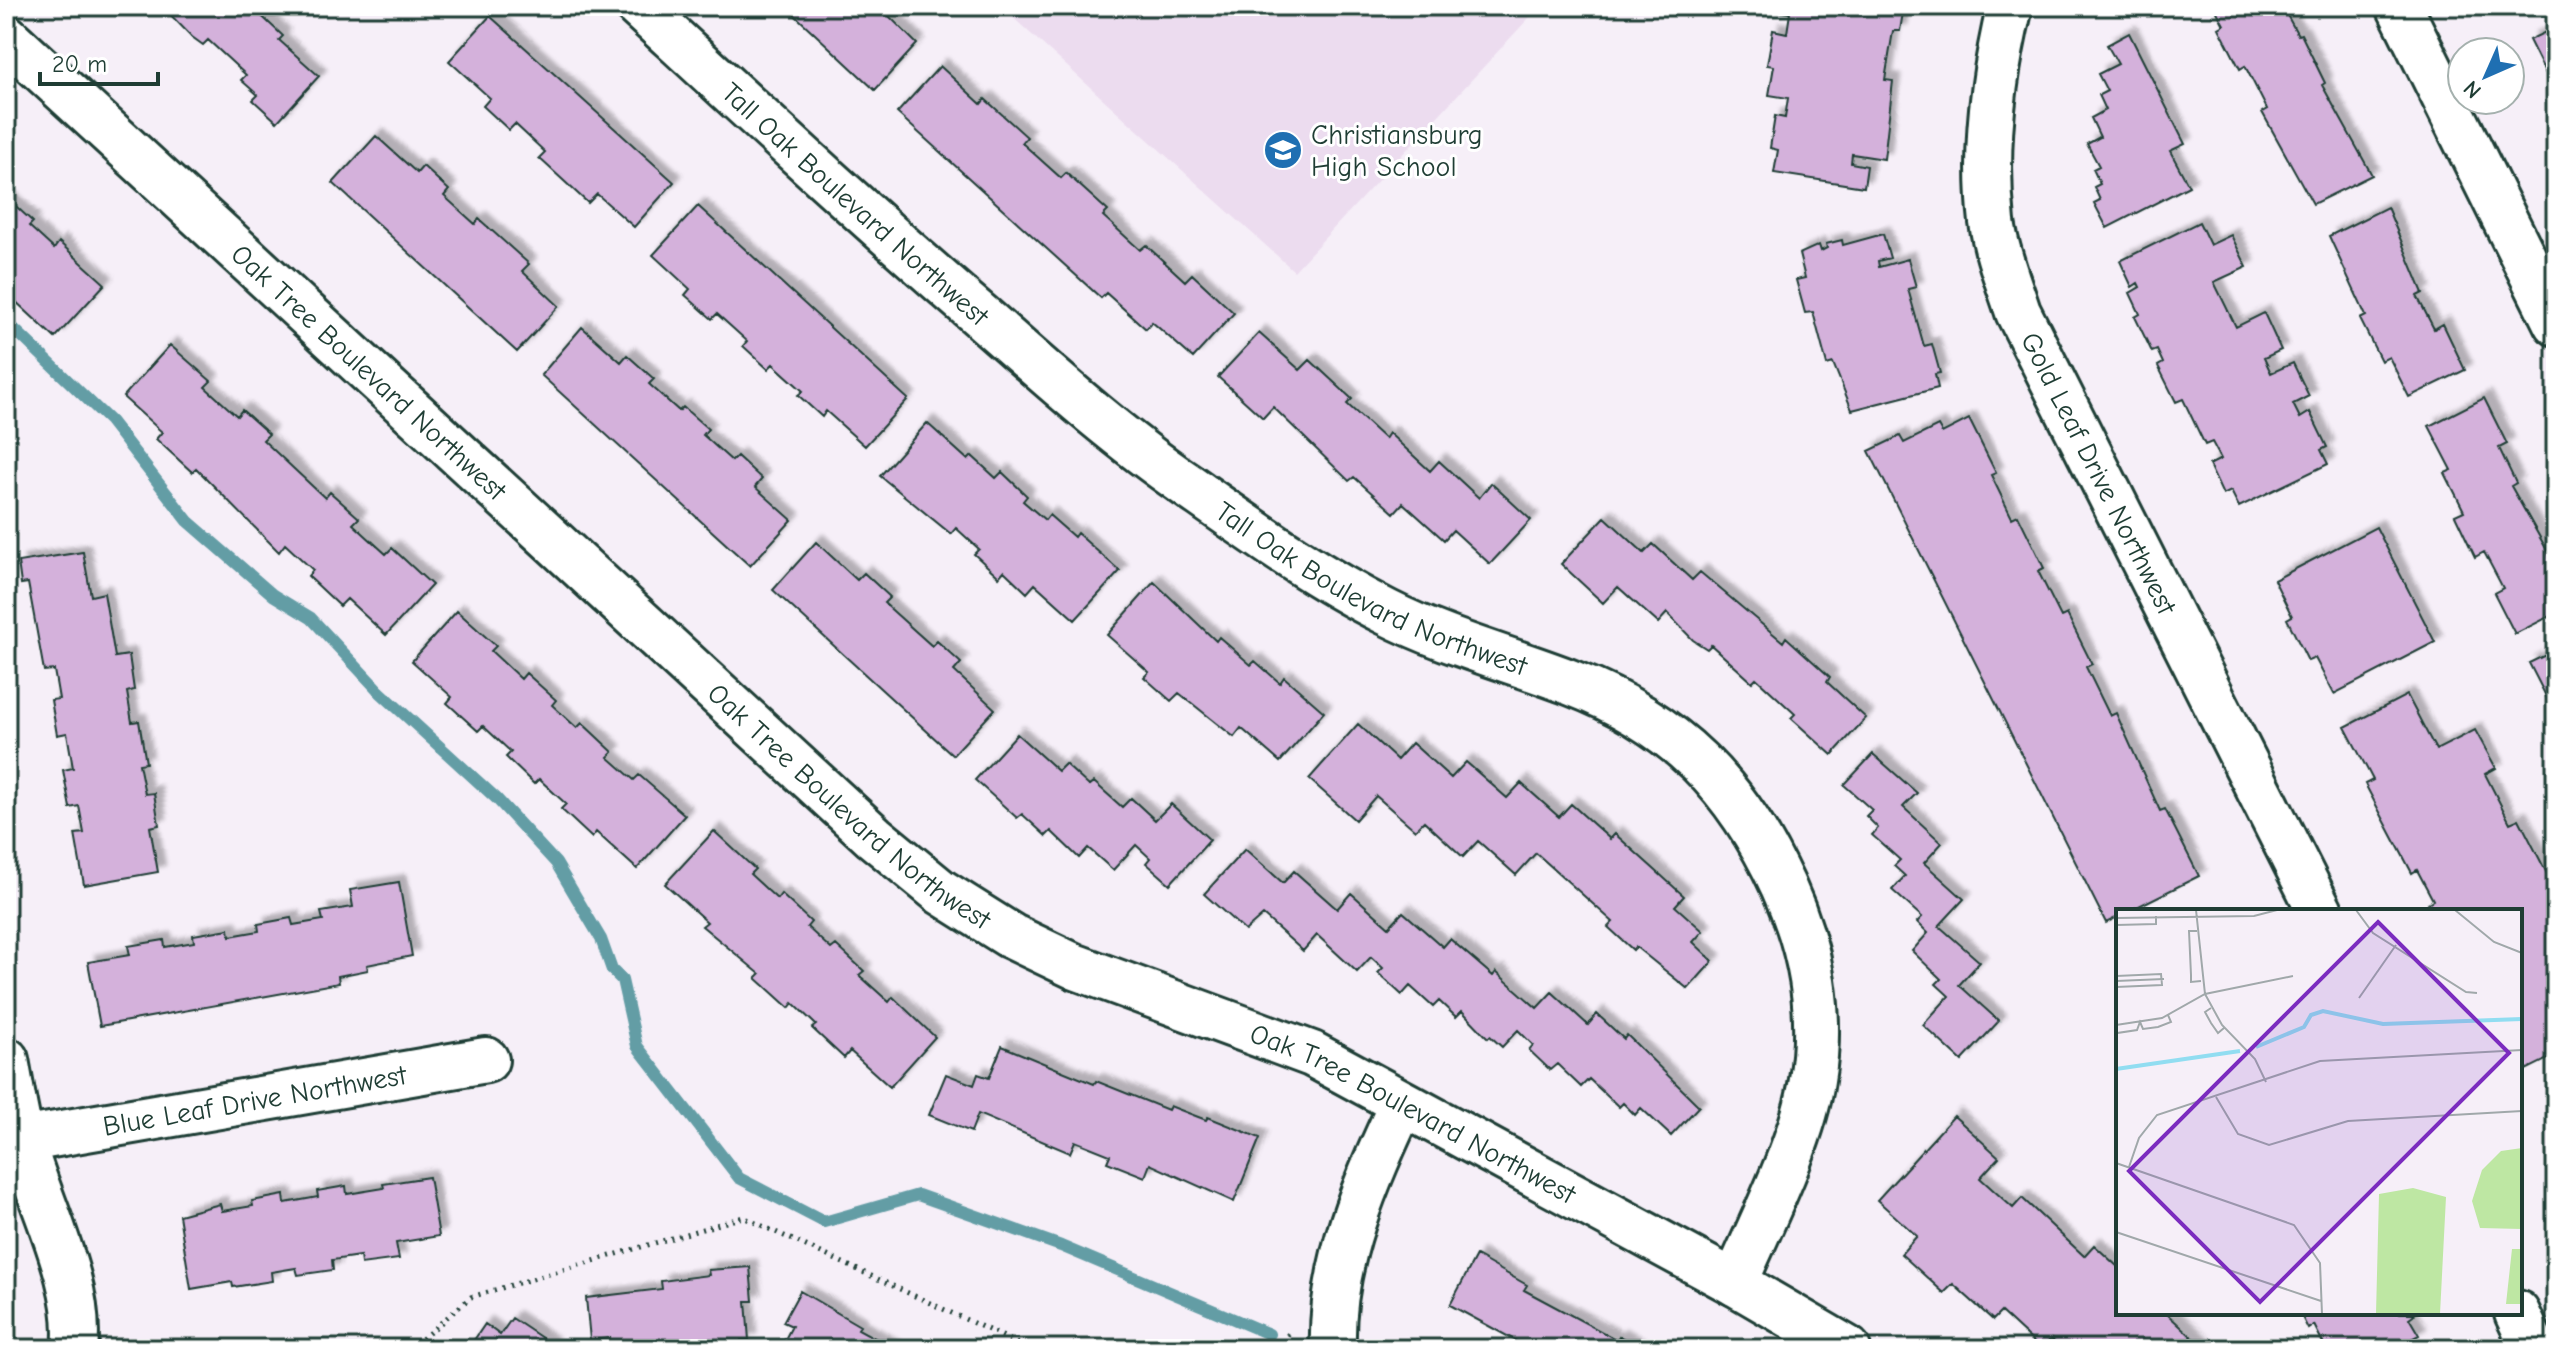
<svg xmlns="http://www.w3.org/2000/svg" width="2562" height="1355" font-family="'Comic Neue',sans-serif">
	<defs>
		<filter id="shadow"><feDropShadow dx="7" dy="-7" stdDeviation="2" flood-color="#0004"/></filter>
	</defs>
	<rect width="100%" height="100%" fill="#f6eff8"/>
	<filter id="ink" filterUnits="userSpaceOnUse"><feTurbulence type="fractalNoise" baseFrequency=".0125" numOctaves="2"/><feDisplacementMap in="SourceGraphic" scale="16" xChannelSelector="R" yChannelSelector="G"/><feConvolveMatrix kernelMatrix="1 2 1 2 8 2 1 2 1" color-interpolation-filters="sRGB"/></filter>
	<g filter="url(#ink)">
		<path fill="#ecdcef" d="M1000,6H1540L1294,271Z"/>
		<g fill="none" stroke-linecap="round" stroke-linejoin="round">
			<path stroke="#639da5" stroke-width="12" d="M6,321L110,421L188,521L273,595L311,618L380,692L497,799L556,863L601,939L612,970L622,980L637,1046L739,1178L824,1222L918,1195L1061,1246L1269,1334"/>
		</g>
		<path fill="#d4b1db" stroke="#1f3d34" stroke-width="2" filter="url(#shadow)" d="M162,6H251L283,36L279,40L319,76L277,122L253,100L258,95L241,80L246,75L208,40L203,45L192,37Z
			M785,6H879L917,44L875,90Z
			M1782,6H1904L1900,31H1893L1885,80L1893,81L1884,159L1852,154L1851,163L1867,166L1864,187L1774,173L1778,150L1770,148L1775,116L1785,118L1788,98L1769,95L1774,66L1767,65L1773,30L1787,33L1790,13L1781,12Z
			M2214,6H2282L2298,35L2301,34L2325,83L2322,85L2372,175L2313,204L2262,112L2267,109L2245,66L2240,69L2219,28L2224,25Z
			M490,16L674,182L634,227L597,194L588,203L539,158L545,152L515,124L509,130L483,106L490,98L449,61Z
			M2556,27V94L2529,40Z
			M2129,33L2185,144L2170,151L2189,186L2107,228L2094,203L2100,200L2094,187L2100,184L2093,169L2099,166L2087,144L2100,137L2091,118L2106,110L2099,95L2107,91L2098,74L2118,64L2107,45Z
			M940,66L981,104L985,99L1027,137L1022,143L1061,178L1066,173L1108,211L1103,216L1140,250L1146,245L1185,281L1192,274L1234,313L1193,358L1152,322L1146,329L1106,293L1101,298L897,113Z
			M376,136L417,173L423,166L449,190L444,196L475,224L479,219L529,264L522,271L559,306L517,352L333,183Z
			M6,197L33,222L29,226L54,249L59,242L105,284L55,338L14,300L9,305L6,302Z
			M698,206L908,399L865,446L826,411L822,417L798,395L803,391L773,364L768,369L743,346L747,341L717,314L712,319L685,295L690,289L653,255Z
			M2387,207L2423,293L2417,296L2434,329L2443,324L2465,370L2409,397L2389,357L2381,361L2360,319L2366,316L2329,236Z
			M2199,222L2210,245L2231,235L2247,267L2214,282L2236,327L2264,313L2281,350L2264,358L2271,373L2293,363L2309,396L2293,404L2300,418L2310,412L2327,447L2321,450L2328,464L2239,507L2231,491L2223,495L2209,465L2221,459L2212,442L2205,445L2183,399L2176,402L2158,366L2163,363L2157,350L2152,352L2135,317L2140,314L2130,293L2140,287L2138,283L2132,287L2120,261Z
			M1883,234L1890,258L1878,261L1879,267L1908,259L1916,287L1908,289L1924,346L1932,344L1940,373L1935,374L1938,388L1852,410L1833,363L1827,365L1813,312L1805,313L1796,280L1805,278L1799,254L1819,245L1821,251L1827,248L1826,244L1842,240L1843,245Z
			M582,327L621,362L627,355L654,379L649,384L679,411L683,407L708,429L703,435L732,461L737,456L762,479L755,487L792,520L750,566L541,375Z
			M1259,333L1300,370L1310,360L1352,399L1347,404L1385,439L1389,433L1430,471L1439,461L1479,498L1491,483L1531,520L1490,564L1453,530L1444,540L1403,503L1394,513L1354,477L1349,481L1273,407L1263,418L1218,377Z
			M170,345L211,381L205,387L237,416L242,410L269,434L263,440L325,498L330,492L359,518L353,524L386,554L392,548L432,585L386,635L347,599L340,606L308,576L313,570L285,544L279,552L196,468L192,472L156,439L162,432L123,397Z
			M2484,398L2507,444L2499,448L2516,483L2511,486L2548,552L2552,567L2548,569L2556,586V613L2515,634L2494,593L2503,588L2484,552L2475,557L2455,515L2464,511L2445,473L2452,470L2429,426Z
			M1969,419L1996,473L1991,475L2012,518L2018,515L2044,568L2038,571L2061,617L2067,614L2092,664L2086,667L2110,716L2116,713L2160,811L2165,809L2199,876L2129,911H2118V917L2106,923L1869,451L1900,436L1904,443L1938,426L1942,433Z
			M927,423L968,460L972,456L996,478L1002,472L1027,496L1023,501L1045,520L1049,515L1074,537L1077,533L1120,571L1075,620L1035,584L1027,593L1004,571L999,577L974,554L979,549L956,528L951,534L880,476Z
			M1605,517L1644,553L1653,544L1692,580L1700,572L1783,642L1786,637L1830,677L1827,682L1866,718L1832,755L1791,718L1795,714L1756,678L1752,682L1711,645L1707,649L1693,640L1667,613L1658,623L1618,587L1603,603L1561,564Z
			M2376,527L2435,642L2334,694L2315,658L2308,661L2287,619L2292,616L2274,580Z
			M816,542L857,580L864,573L890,597L884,603L932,646L937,641L961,663L954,671L995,709L953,755L773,590Z
			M83,552L91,596L104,593L115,657L129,655L134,690L127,692L132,722L139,721L146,763L139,764L145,794L154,793L159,825L150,827L158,872L84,885L75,834L84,833L79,806L70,808L63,770L73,768L67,733L57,735L51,700L59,699L54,670L44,671L28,583L21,584L18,562Z
			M1154,582L1216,641L1219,637L1251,665L1255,661L1280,683L1284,677L1324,712L1280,762L1241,728L1234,737L1179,693L1171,701L1144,677L1149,672L1107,635Z
			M457,611L496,646L491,651L521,679L526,673L556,700L552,705L577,728L582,723L613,752L608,757L634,780L639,775L685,815L637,869L596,832L592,838L561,809L566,804L539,779L534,784L506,757L511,752L483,726L478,731L447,703L452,697L412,661Z
			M2556,650V704L2551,706L2529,663Z
			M2407,695L2436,750L2475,730L2496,768L2485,774L2510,823L2519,819L2556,891V1055L2520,1073V911H2432L2428,903L2433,900L2417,870L2412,873L2365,784L2373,780L2345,727Z
			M1358,724L1397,760L1412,743L1451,778L1466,762L1507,798L1521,783L1559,817L1571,804L1610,839L1615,834L1684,896L1675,906L1703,931L1693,942L1713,961L1688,989L1636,947L1633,950L1608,927L1613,922L1536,853L1516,875L1478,841L1463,857L1424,821L1415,830L1376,796L1355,820L1309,779Z
			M1017,734L1058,771L1065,764L1089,786L1094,782L1122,807L1131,798L1155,820L1171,804L1210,840L1170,884L1146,863L1150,858L1136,845L1113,870L1088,848L1079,858L1051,831L1046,836L1022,814L1017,818L975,780Z
			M1873,754L1917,793L1903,807L1942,843L1924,863L1964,899L1939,926L1980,962L1959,985L1999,1021L1962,1061L1923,1025L1949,996L1936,984L1941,979L1912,951L1928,933L1917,922L1922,917L1892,890L1905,876L1894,866L1900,860L1872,835L1878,828L1866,816L1872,810L1844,785Z
			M714,831L755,869L750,874L777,899L781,894L811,922L807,927L831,949L836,945L864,971L859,975L889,1002L893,997L935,1037L890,1087L850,1051L844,1058L812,1028L816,1025L793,1003L789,1008L756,978L760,974L702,926L707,922L665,884Z
			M1245,849L1283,883L1294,871L1337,909L1351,893L1389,927L1403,912L1443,947L1450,939L1493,976L1496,972L1537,1008L1552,992L1588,1025L1597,1014L1624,1039L1627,1035L1699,1106L1671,1136L1641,1108L1635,1115L1623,1103L1619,1107L1589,1079L1581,1087L1557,1064L1550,1070L1529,1050L1533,1045L1518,1030L1502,1047L1490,1036L1488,1038L1462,1011L1456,1017L1439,1001L1433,1007L1410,986L1402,995L1378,973L1383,968L1371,957L1357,972L1317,935L1303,951L1263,915L1245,931L1204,894Z
			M399,882L412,956L367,965L368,970L338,976L339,983L100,1026L88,962L130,955L128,946L164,940L165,947L194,942L193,935L229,929L230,936L259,931L258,924L291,918L293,925L323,920L321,912L353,907L350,890Z
			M1002,1046L1094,1084L1096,1081L1168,1110L1170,1106L1206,1120L1208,1117L1260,1138L1234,1202L1150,1164L1145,1177L1107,1162L1110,1155L1075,1141L1070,1153L978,1114L971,1132L929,1115L946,1074L974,1085L978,1074L989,1078Z
			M1954,1116L1999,1157L1980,1178L2013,1208L2022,1198L2084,1256L2094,1245L2118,1267V1313H2166L2205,1349H2062L2051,1339L2041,1349L2001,1312L1993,1320L1953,1284L1944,1293L1901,1254L1917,1236L1877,1200Z
			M429,1177L439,1236L396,1243L399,1259L361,1264L360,1256L332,1260L333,1270L298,1275L296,1268L271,1272L272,1281L233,1287L232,1282L191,1289L179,1215L220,1204L222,1211L253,1206L252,1201L284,1195L285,1203L318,1197L317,1191L346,1186L347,1194L384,1188L383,1184Z
			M1476,1256L1527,1285L1524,1290L1617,1340L1619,1336L1642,1349H1531L1450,1305Z
			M750,1267L753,1301H746L749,1340H741L742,1349H611L610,1338L590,1340L586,1298L662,1289L661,1281L709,1275L708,1270Z
			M800,1291L860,1326L858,1329L895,1349H780L792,1326L783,1322Z
			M2300,1313H2416L2409,1318L2419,1335L2392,1349H2326L2314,1325L2308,1329Z
			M512,1318L551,1344L548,1349H468L485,1324L500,1335Z"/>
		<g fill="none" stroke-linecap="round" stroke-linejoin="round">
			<g stroke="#1f3d34" stroke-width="50">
				<g id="minor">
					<path id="s1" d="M638,6C752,111 865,216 982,317C1048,375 1114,435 1187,485C1251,530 1316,577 1386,612C1445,642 1510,659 1572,683C1676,723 1737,786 1783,886C1811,947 1823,1014 1812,1080C1803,1141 1760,1225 1735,1283"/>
					<path id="s2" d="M2010,6C1993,76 1984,150 1992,222C1996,252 2009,284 2018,312L2320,911"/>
					<path d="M2399,6L2556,323"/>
					<path id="s3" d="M6,37L874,837L941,892L1011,936L1076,967L1312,1054L1735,1283L1848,1349"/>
					<path d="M6,1060C11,1086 15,1114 22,1140C39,1204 83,1282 75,1349"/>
					<path id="s4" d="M22,1140L486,1060"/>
					<path d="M2517,1313L2534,1349"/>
					<path d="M1333,1349C1330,1261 1366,1182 1402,1104"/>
				</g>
			</g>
			<path stroke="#1f3d34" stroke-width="5" stroke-dasharray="2 6" stroke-linecap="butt" d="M410,1349L471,1297L743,1217L1030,1349
				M1279,1349L1290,1331"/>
			<use href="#minor" stroke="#fff" stroke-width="44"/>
		</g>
	</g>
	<defs>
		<g id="school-disc" transform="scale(2)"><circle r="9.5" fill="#1f6fb2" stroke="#fff"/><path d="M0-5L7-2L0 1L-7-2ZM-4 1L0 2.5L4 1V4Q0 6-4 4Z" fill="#fff"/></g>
	</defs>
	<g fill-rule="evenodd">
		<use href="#school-disc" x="1283" y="150"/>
	</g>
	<g text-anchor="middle" stroke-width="6" stroke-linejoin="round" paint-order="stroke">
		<g font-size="28" fill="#1f3d34" stroke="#fff" text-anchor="start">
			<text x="1311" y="144">Christiansburg<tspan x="1311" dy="32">High School</tspan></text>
		</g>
		<g font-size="28" fill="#1f3d34" stroke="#fff">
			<text dy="10" stroke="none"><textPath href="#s1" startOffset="294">Tall Oak Boulevard Northwest</textPath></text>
			<text dy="10" stroke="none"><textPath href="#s3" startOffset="494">Oak Tree Boulevard Northwest</textPath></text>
			<text dy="10" stroke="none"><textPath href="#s2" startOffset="492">Gold Leaf Drive Northwest</textPath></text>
			<text dy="10" stroke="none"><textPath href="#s1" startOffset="942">Tall Oak Boulevard Northwest</textPath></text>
			<text dy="10" stroke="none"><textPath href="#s3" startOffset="1142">Oak Tree Boulevard Northwest</textPath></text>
			<text dy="10" stroke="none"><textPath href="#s4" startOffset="236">Blue Leaf Drive Northwest</textPath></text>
			<text dy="10" stroke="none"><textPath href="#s3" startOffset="1790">Oak Tree Boulevard Northwest</textPath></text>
		</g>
	</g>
	<g transform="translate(2116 909)">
		<rect width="406" height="406" fill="#f6eff8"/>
		<path d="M406,239V320L364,319L356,292L366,261L385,242ZM297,279L330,288L324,405H260L263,285ZM396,340H406V395H390Z" fill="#bee7a3"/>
		<path fill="none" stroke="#91ddf1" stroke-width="4" d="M140,138L188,118L195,106L207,102L267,115L406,110M0,160L124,142"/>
		<path fill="none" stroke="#a0a8aa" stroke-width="2" d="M80,1L89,85L106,116L139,150L150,173M240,1L257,24L350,83L361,84M339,1L378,33L406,44M0,9L138,7L161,1M0,16L40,15V7M81,22H73L75,66V73L85,72M0,67L45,65L46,76L0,78M0,72L48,70M243,89L280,36M95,99L89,103L95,114L102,124L108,119M0,116L46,109L89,85L177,67M0,116L1,124L21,121L24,113L27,120L42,118L55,113L52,106M100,188L122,225L153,236L232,212L406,202M0,254L178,316L204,354L206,405M13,258L23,229L41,206L204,152L406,141M0,323L205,392"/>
		<path fill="#7b2cbf" fill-opacity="0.15" stroke="#7b2cbf" stroke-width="4" d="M262,13L393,144L144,393L13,262Z"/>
		<rect width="406" height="406" fill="none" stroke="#1f3d34" stroke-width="4"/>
	</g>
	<rect width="2562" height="1355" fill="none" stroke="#fff" stroke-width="32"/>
	<rect x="16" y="16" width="2530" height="1323" fill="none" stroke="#1f3d34" stroke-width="3" filter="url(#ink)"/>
	<g transform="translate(2486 76) rotate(225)"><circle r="38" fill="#ffffff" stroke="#a5b1ae" stroke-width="2"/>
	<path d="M0-6L14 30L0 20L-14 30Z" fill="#1f6fb2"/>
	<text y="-12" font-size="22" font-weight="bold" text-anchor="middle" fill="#1f3d34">N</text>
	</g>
	<path d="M40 72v12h118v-12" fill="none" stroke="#1f3d34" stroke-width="4"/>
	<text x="52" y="72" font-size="24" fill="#1f3d34" stroke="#ffffff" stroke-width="6" paint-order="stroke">20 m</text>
</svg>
